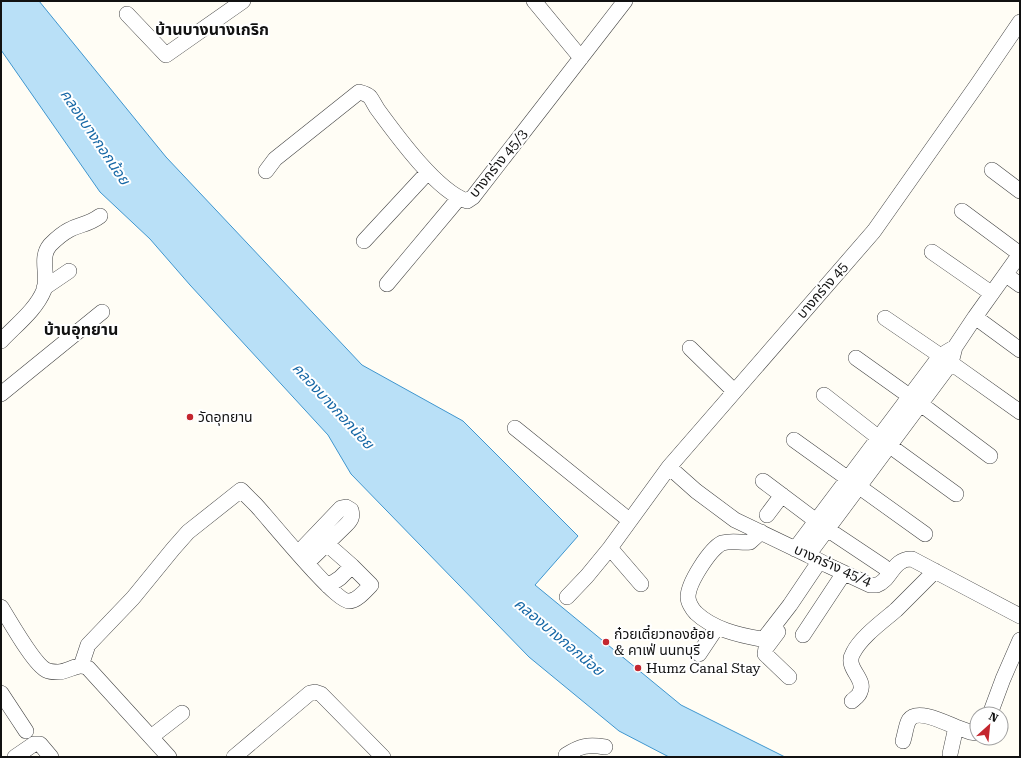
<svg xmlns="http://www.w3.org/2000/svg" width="1021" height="758" font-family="'Roboto Serif','Noto Sans Thai',serif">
	<rect width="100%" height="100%" fill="#fffdf5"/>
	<path fill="#b9e0f7" stroke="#3f96cf" d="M1,1H39L166,157L362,365L463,421L578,536L535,585L681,705L785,757H669L619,731L529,657L351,474L328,435L190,285L150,239L100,192L1,50Z"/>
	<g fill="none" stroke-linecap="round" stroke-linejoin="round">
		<g stroke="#444" stroke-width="16">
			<path id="minor" d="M534,1L581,58
				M127,14L166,55L243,1
				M992,170L1020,191
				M266,171L275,159L359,92C363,93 367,94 370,97C373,101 375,106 378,110C397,136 437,191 467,201L473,197L625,1
				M962,211L1020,254
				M364,241L428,172
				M932,252L991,293
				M1006,275L1020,285
				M387,284L459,198
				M44,288L69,271
				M975,317L1020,350
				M885,318L951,363L1020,412
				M1,341C16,325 36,310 44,290C49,275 39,258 50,245C55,240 63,233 69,230C80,224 88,225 100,216
				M690,348L734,391
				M856,358L922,405L990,456
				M1,394L102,312
				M824,395L879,438L956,494
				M515,428L629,520
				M794,440L925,534
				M669,467L696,491L735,520L808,555L827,565L870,585C873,585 875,585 877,585C891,580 893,558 912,559L1020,616
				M763,481L827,529L884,567
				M767,515L782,495
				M761,532L750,542C741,543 732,540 722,543C710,549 688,583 688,597C688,602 692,609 696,613C713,629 738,635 761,639L766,636L790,605L819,562
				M327,544L352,566L340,578L328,586
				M610,548L641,584
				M795,549L940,356L955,347
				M298,553L341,508L346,507L351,510C353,517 351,520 346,525L307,563
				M808,555L951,363L955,347L975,317L1020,254
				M567,597L587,576L610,548L669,467L874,231L977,85L1020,22
				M1,607C10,621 33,663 46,670C50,672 54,672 58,672C69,672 77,662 88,668L169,757
				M778,632L766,648L765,654L789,677
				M803,635L844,573
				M699,654L717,627
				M81,666L88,645L133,598L173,549L188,532L241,490C246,495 251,500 256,505C269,519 336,602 349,601C357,601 366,590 371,585L352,566
				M1,693L26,731
				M852,701C855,698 859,696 860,692C867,679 844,668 853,653C861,637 882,622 896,610C909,597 922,584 935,571
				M990,714L1003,679L1020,640
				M151,737L182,713
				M903,741C905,735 906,725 909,720C917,708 946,723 956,727
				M950,754L956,727L970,732L977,733
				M566,755C580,746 588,744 605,747
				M15,757L34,744H40L51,757
				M234,757L310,693L315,692L321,694L383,757"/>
		</g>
		<use href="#minor" stroke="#fff" stroke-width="15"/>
	</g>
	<g fill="#c4262e" stroke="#fff" stroke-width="1.5">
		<circle cx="190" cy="417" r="4"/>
		<circle cx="606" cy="642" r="4"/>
		<circle cx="638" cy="668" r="4"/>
	</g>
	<g text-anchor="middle" stroke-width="4" stroke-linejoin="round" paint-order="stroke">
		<g font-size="14" fill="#111" stroke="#fff">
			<text transform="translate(498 163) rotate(-51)" y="5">บางกร่าง 45/3</text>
			<text transform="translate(822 290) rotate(-49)" y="5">บางกร่าง 45</text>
			<text transform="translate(833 565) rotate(24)" y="5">บางกร่าง 45/4</text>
		</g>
		<g font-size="14" fill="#111" stroke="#fff" text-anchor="start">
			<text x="198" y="422">วัดอุทยาน</text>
			<text x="614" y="639">ก๋วยเตี๋ยวทองย้อย<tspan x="614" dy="16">&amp; คาเฟ่ นนทบุรี</tspan></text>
			<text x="646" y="673">Humz Canal Stay</text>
		</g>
		<g font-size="15" font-style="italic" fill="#1768a6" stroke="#fff">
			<text transform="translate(95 137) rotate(56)" y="5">คลองบางกอกน้อย</text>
			<text transform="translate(333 406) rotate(47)" y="5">คลองบางกอกน้อย</text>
			<text transform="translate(559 637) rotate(40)" y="5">คลองบางกอกน้อย</text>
		</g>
		<g font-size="16" font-weight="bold" fill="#111" stroke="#fff">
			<text x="212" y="35">บ้านบางนางเกริก</text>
			<text x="81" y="335">บ้านอุทยาน</text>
		</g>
	</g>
	<rect width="1021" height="758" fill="none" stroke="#111111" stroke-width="4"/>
	<g transform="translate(989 726) rotate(27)"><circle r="19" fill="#ffffff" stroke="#a0a0a0"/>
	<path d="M0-3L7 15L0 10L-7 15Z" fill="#c4262e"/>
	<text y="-6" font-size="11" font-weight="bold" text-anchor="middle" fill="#111111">N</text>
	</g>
</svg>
